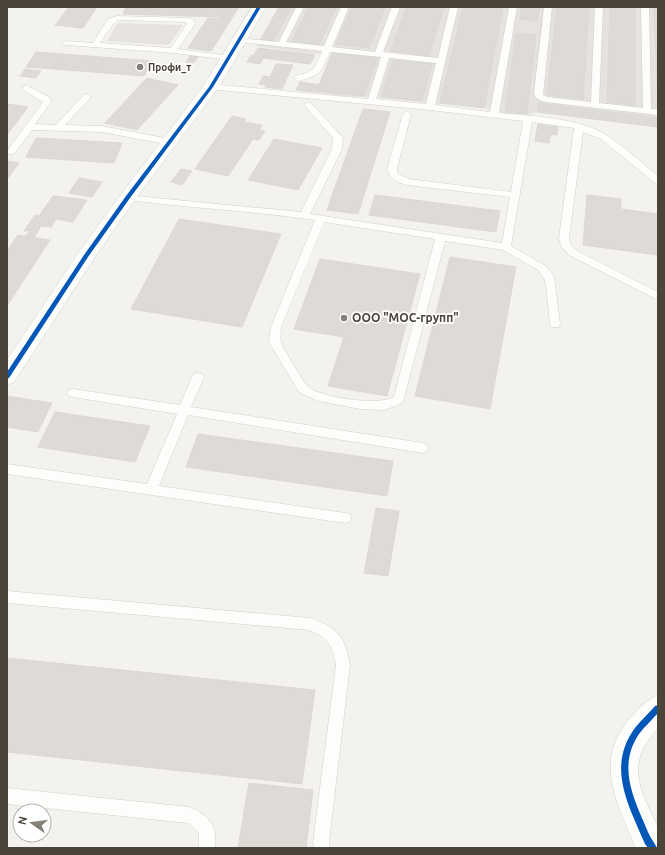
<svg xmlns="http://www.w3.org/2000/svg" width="665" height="855" font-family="Ubuntu,sans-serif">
	<rect width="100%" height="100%" fill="#f4f2ee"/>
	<path fill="#e6e2de" d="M279,7H658V127L537,112L527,115L504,113L484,108L380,98L343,96L296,90L300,82L319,84L332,53L313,54L256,46Z"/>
	<path fill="#e6e3df" d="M118,23L183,25L169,45L107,41Z"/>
	<path fill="#dedbd6" stroke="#dcd9d4" d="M69,7H97L83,28L55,25Z
		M126,7H224L221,17L123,14Z
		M224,7H239L211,51L188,48L208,18L219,19Z
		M279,7H292L273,41L261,39Z
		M309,7H337L319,45L292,41Z
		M352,7H385L369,48L336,44Z
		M406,7H444L429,56L391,51Z
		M463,7H503L484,108L440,103Z
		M522,7H540L537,21L520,19Z
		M557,7H589L583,99L547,95Z
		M610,7H635V105L607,102Z
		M654,7H658V98Z
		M516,33L536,35L527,114L505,112Z
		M258,48L315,55L310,64L263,58L260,64L247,62L251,55H254Z
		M36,52L63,54L54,69L26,67Z
		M332,53L378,58L364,96L296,90L300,82L319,85Z
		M63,54L152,61L144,76L54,69Z
		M190,56L198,57L194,63L186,62Z
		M393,60L432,64L422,101L381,97Z
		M276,64L293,65L282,89L265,87L266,85L259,84L263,76L270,77Z
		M25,69L41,71L36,78L20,76Z
		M147,78L178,85L137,130L105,123Z
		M539,103L658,118V127L537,112Z
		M7,104L28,107L7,135Z
		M363,109L390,112L358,214L327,210Z
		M232,116L246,119L244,122L262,125L259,130L265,131L259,140L253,139L228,176L195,169Z
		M538,124L558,127L557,135L551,134L549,143L535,141Z
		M36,138L122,143L114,163L26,157Z
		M274,139L322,148L298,190L248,180Z
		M7,161L19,163L8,178L7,177Z
		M181,169L192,171L182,185L171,182Z
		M79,178L102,182L92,197L69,193Z
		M375,195L500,211L496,232L369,215Z
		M587,195L621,199V209L658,214V255L583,245Z
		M53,196L87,200L73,222L56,219L51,227L41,226L34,238L26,237L30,231H24L35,215L39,216Z
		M179,219L281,234L242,327L131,309Z
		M18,235L50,240L7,306V251Z
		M450,257L516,267L490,409L415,396Z
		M320,259L420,274L387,396L328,386L344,337L294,329Z
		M7,396L13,397L7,409Z
		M13,397L52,403L38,432L7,427V409Z
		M55,412L150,426L135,462L38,447Z
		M198,434L393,461L387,496L186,467Z
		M376,508L399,511L388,576L364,573Z
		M7,658L315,690L302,784L7,752Z
		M249,783L313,790L306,848H238Z"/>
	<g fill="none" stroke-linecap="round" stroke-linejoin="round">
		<g stroke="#d2d0cb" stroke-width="1">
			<path id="lane" d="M296,7H304L286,42L324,46L341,7H349L332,47L375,52L392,7H400L383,52L438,58L450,7H458L435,105L490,112L509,7H517L499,113C530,116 582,118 608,136C626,148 642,163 658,176V184L655,183L601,139L583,132L569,238L571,245L577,251L658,292V300L569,255L561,246L559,238L574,128L532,122L511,246L546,266L554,277L560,324L559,327H551L550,324L546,285L544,278L538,270L503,250L445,241L403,402L396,406L383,410L360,409L318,401L299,392L269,342L271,327L315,220C253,211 190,208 128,200L123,197L125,195L301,212L332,149L333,138L304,105L308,102L311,103L343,138L342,149L310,214L502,243L510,197L407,185C398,182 390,179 387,169L403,114L407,111L411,114L397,169L398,174L409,179L511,192L523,121L430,110L208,89L207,87L211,84L368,99L381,57L330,52C321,73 321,75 298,81L294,78L295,76C315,71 314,70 322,51L240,42L236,40L240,38L279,42ZM389,58L436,63L426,104L376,99ZM324,222L435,239L394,397C378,406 323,398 308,387C305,384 282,347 281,342C280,338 281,331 281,327Z
				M544,7H552L543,95L547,97L591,102L595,7H603L599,103L643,108L641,7H649L651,109H658V115L545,102L536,98L534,93Z
				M117,16L189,18L194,20L195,24L178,49L230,56L234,58L230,60L173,53L66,45L62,43L66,41L93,43L108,19ZM118,20L185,22L187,24L171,48L100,43L114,23Z
				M26,85L49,97L51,102L35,124L56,125L84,95L87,94L91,97L65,125L102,126L170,139L175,142L170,145L102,132L32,130L14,154H8L7,151L43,102L23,90L22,88Z
				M198,373L202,374L204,377L191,407L423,443L427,445L429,448L427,451L423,453L188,415L159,486L345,513L350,514L351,518L350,522L345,523L7,474V464L147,484L177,414L73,397L69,396L67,393L69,390L73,389L180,405L192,377L194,374Z
				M7,591L310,618C338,628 345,636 350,665L329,842L330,848H314L313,842L336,665C332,644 329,639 309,630L7,603Z
				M7,788L189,807C209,815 218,826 215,848H199V833L188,823L7,804Z"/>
		</g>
		<g stroke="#d2d0cb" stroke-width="1">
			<path id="street" d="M252,7H266L219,87L134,201L93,260L14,382L7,385V360L79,252L122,193L204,85Z
				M658,695V728C635,753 633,773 647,804C650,812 656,821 658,829C659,835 658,842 658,848H636C617,803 592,759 632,716C640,707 647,700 658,695Z"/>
		</g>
		<use href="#lane" fill="#fdfdfc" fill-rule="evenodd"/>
		<use href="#street" fill="#fdfdfc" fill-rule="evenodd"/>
		<g stroke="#fff" stroke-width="2">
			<path id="cycleway" d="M257,7H261L213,87L130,198L88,257L9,378L7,379V372L84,255L126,196L209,87Z
				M658,705V713C652,720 645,726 639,734C620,762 630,790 642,818C645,824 647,831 651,838C653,841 655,844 657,848H648L645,844C629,806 606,767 635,728C641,720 649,713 655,706Z"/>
		</g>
		<use href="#cycleway" fill="#0057b8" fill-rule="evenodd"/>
	</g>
	<g fill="#868178" stroke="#fff" stroke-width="1.5">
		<circle cx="140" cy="67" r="4"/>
		<circle cx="344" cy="318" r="4"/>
	</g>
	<g text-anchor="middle" stroke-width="3.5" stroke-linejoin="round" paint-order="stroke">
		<g font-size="10" font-weight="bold" fill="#4b4439" stroke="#fff" text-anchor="start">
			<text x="148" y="71">Профи_т</text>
		</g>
		<g font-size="12" font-weight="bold" fill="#4b4439" stroke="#fff" text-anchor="start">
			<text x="352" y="322">ООО "МОС-групп"</text>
		</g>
	</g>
	<rect width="665" height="855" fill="none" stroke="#4b4439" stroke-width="16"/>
	<g transform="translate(32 823) rotate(284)"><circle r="19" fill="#ffffff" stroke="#b7b4b0"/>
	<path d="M0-3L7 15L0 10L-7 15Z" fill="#868178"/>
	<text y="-6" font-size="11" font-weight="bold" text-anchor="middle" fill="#4b4439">N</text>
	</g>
</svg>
